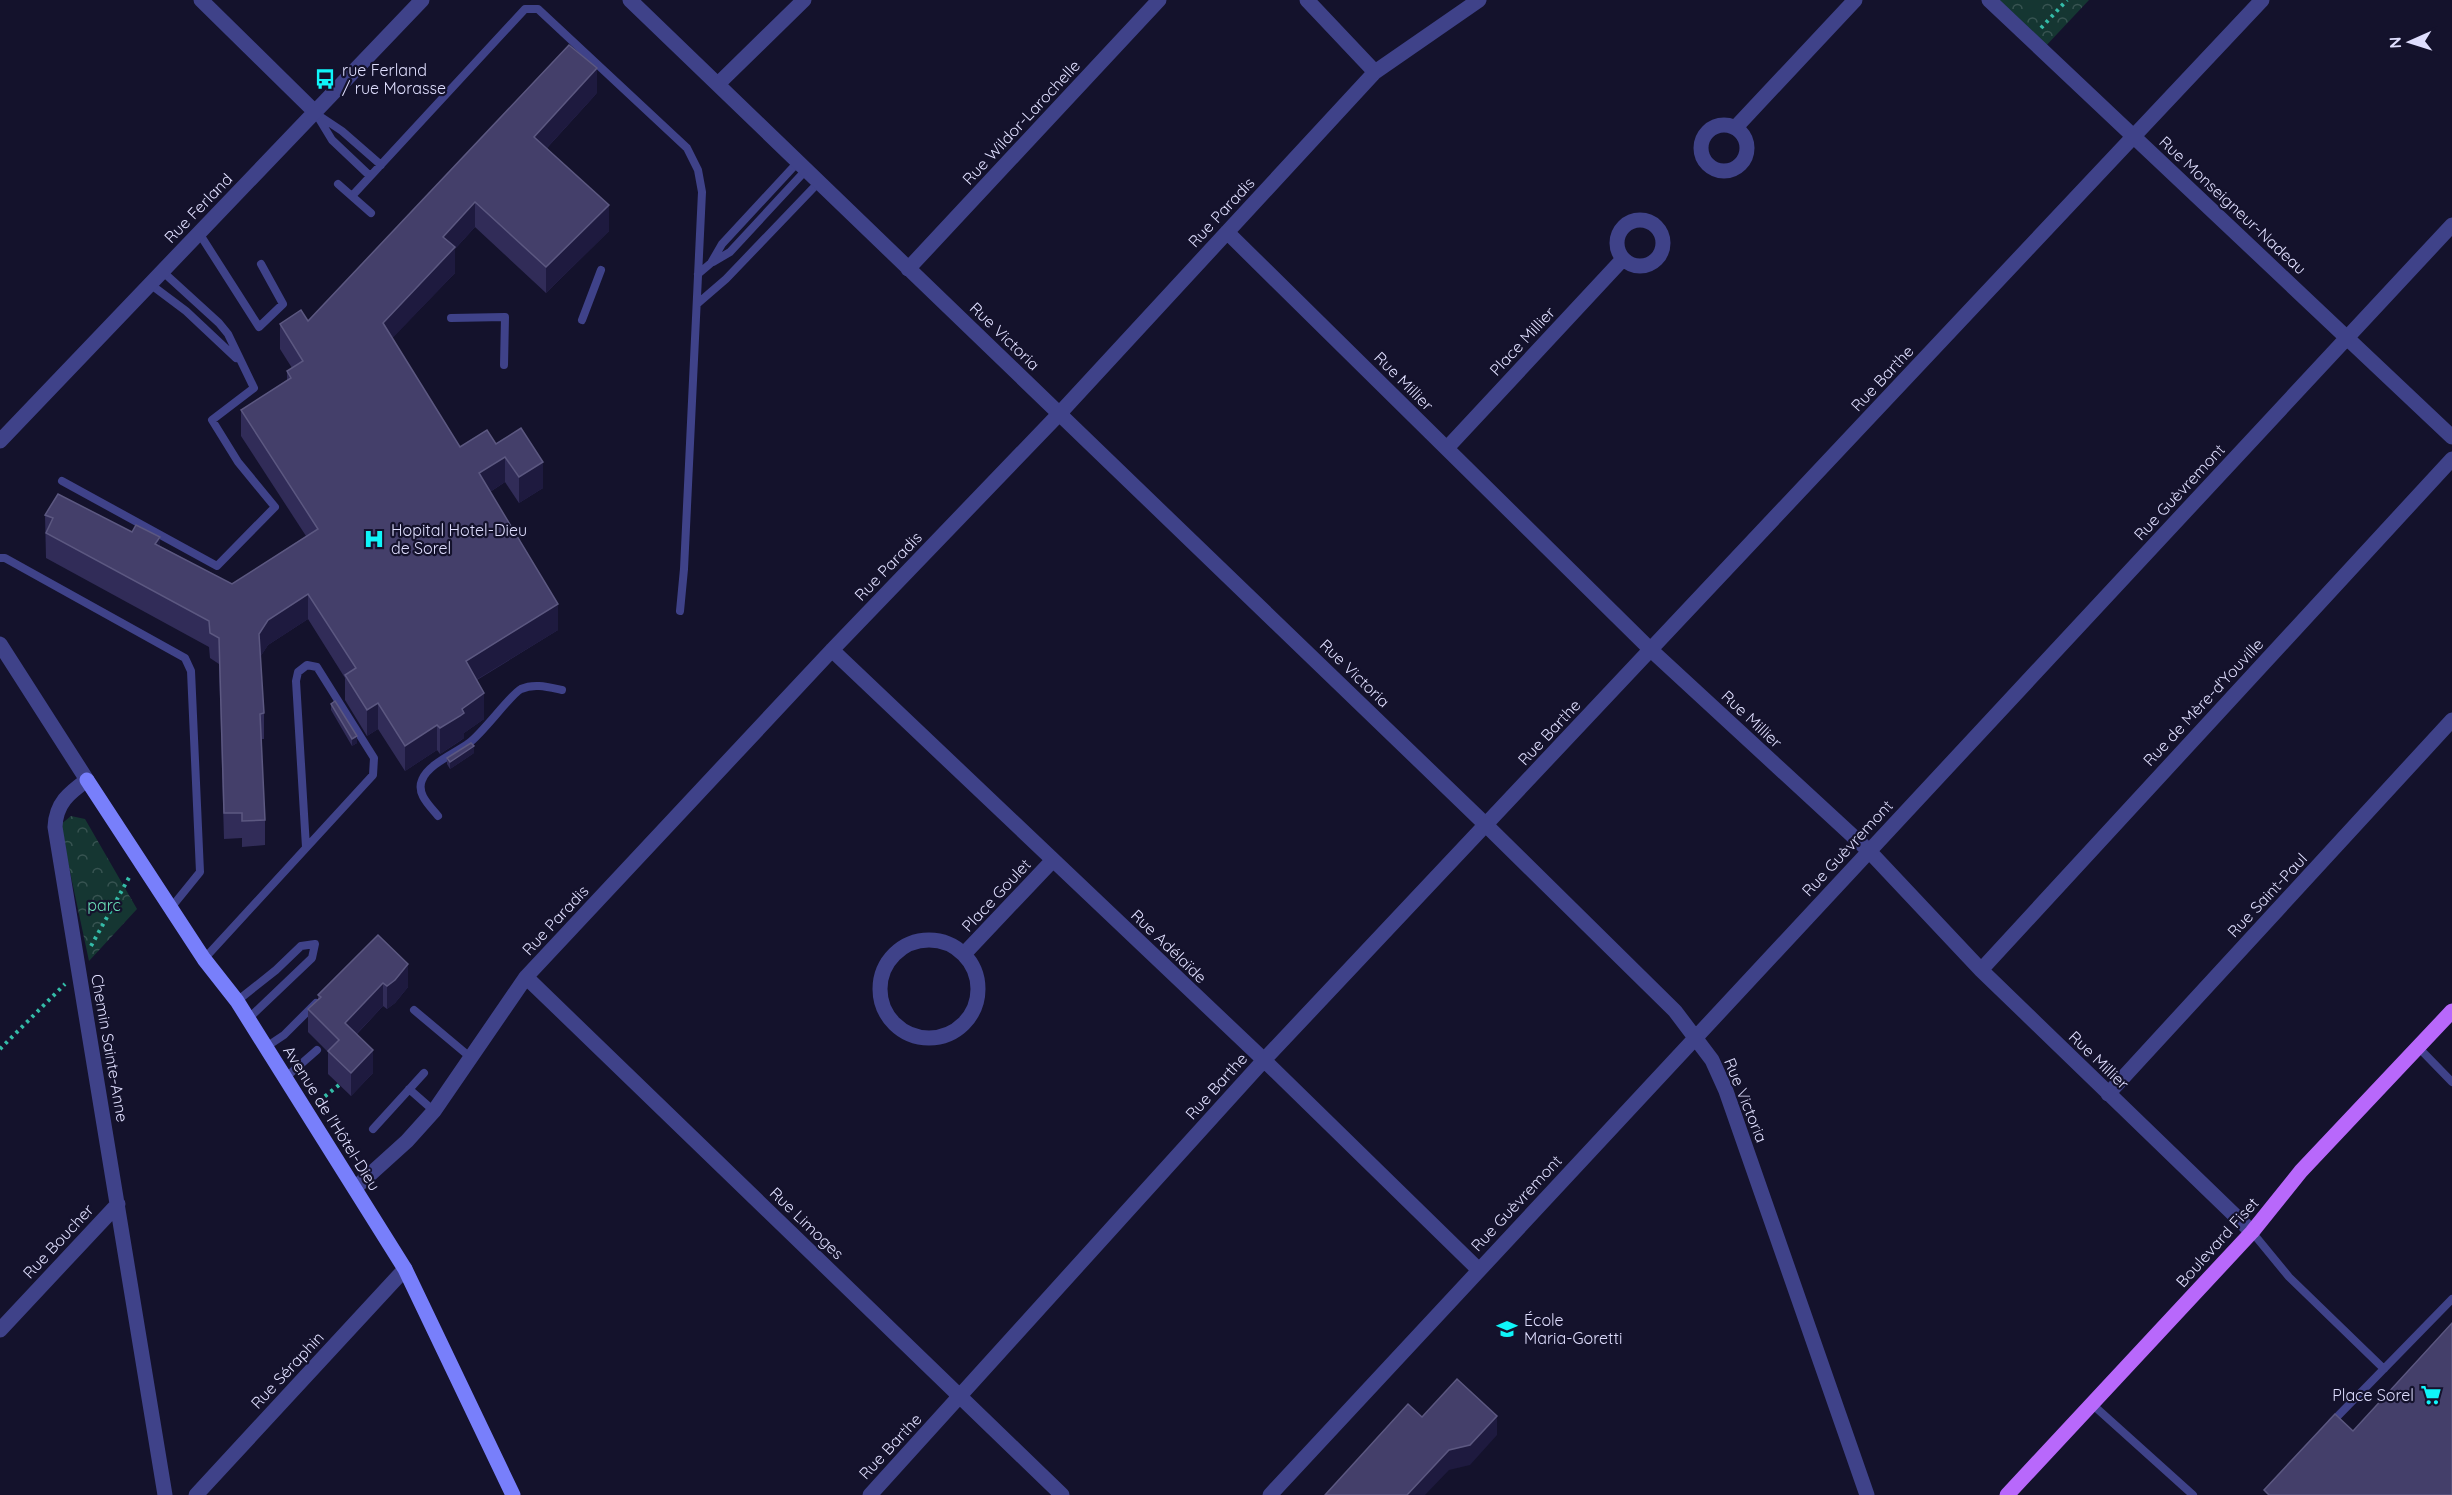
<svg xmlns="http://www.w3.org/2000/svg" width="2452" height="1495" font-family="Quicksand,sans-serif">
	<defs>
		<pattern id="forest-crowns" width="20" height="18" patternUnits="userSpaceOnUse" patternTransform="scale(1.5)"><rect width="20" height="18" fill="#153632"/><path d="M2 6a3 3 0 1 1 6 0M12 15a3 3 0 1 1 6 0" fill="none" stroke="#375351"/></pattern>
	</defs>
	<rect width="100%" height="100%" fill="#14122c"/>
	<path fill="url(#forest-crowns)" d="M1989,0H2089L2042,50Z
		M71,816L85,819L137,909L89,961L60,825Z"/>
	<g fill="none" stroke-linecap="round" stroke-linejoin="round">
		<path stroke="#34bca8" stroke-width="4" stroke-dasharray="3 4.5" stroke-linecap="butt" d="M2041,28L2067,0
			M91,946L131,874
			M0,1049L65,984
			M319,1101L339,1085"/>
		<path stroke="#3f4289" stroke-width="8" d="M315,112L332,140L370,176
			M318,115L342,131L381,165
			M338,184L371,213
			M352,196L525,9H538L687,148L698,170L702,192L684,569L680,611
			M199,233L259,327L283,304L261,264
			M713,262L730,252L806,170
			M698,274L711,263L722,244L798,162
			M150,284L186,311L236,358
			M697,304L726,279L819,182
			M451,318L505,317L504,365
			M582,320L601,270
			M62,481L217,566L275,507L238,462L212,420L254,388L228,334L219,323L162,271
			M0,558H5L185,658L191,671L200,872L170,909
			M438,816C430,806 416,794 422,780C428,764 456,753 469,743C483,733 511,694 521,689C534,683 548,687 562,690
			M204,959L373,775L374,758L317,667L307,665L298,672L296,681L306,847
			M237,1001L276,970L301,946L315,944L312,958L248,1019
			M414,1010L470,1057
			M266,1047L284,1035L316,1003
			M2418,1047L2452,1082
			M285,1078L317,1050
			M409,1089L434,1111
			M373,1129L424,1073
			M2252,1232L2289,1277L2384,1369
			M2093,1405L2193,1495
			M2332,1422L2452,1299"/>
		<path stroke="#3f4289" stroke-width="15" d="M201,0L315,112
			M630,0L1486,825L1675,1011L1712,1060L1726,1091L1867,1495
			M1307,0L1375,72
			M1989,0L2452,437
			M718,84L804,0
			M1701 148a23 23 0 1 1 46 0a23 23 0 1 1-46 0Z
			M1736,127L1855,0
			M1617 243a23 23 0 1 1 46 0a23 23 0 1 1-46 0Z
			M1227,232L1651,650L1869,851L1981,970L2252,1232
			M908,269L1159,0
			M0,441L422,0
			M1447,448L1623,259
			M0,644L87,780C69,793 56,803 55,827L165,1495
			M832,650L1264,1060L1479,1270
			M880 989a49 49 0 1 1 98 0a49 49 0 1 1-98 0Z
			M964,954L1053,860
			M1981,970L2452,459
			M526,977L1062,1495
			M2108,1094L2452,720
			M355,1188L407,1141L434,1111L526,977L832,650L1060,413L1375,72L1479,0
			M0,1330L118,1204
			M196,1495L405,1269
			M870,1495L1264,1060L2262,0
			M1270,1495L2452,225"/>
		<path stroke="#787ffb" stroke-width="15" d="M87,780L204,959L237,1001L405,1269L513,1495"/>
		<path stroke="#b868fb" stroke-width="15" d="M2007,1495L2252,1232L2301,1171L2452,1011"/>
	</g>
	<path fill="#312c58" d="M597,93L547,148L609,231L546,293L475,227L455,249V273L392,338L460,447L496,444L543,488L519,503L505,482L490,492L558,630L477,680L484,719L464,733V738L460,741L440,754L437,750L405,771L378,729L367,736L345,700V678L308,619L268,645L260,657L264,713V739H261L265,820V845L242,847V838L224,839L219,664L210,658L209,647L46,558L45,515L160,546L232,584L306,536L241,436V410L287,380V371L292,368L280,349V324L308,321Z
		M331,704L357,743L352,746L331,710Z
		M474,753L450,769L447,764V758Z
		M378,935L408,987L395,1003L387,1009L383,1006L357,1034L373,1073L351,1096L328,1074V1052L308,1032V1009L318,999V995Z"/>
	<path fill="#1e1a3f" d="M597,68V93L534,162V137Z
		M475,202V227L455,249V273L383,348V323L443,237Z
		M609,205V231L546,293V267Z
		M505,457V482L479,499V473Z
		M543,462V488L519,503V477Z
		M160,537V563L155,544Z
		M308,594V619L268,645L259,659V634L268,620Z
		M558,604V630L466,686V661Z
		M484,693V719L464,733V738L440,754V728L462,709Z
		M378,703V729L367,736V710Z
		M437,725V750L405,771V746Z
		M357,736V743L352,746V739Z
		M474,746V753L450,769V762Z
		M408,964V987L395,1003L387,1009V986Z
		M383,983V1006L345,1046V1023Z
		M373,1050V1073L351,1096V1073Z
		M1497,1416V1435L1470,1465L1449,1470L1425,1495H1407L1449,1450Z"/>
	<path fill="#443f6a" stroke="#5c5881" stroke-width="1.5" d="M569,45L597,68L534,137L609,205L546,267L475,202L443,237L455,247L383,323L460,447L487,430L496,444L521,428L543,462L519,477L505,457L479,473L558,604L466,661L484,693L462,709L464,713L460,716L440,728L437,725L405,746L378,703L367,710L345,675L356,668L308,594L268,620L259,634L264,713L260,714L265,820L242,821V813H224L219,638L210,633L209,621L46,533L53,518L45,515L58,494L132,532L136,525L160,537L155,544L232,584L318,529L241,410L291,378L287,371L303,361L280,324L301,310L308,321Z
		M335,701L357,736L352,739L331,704Z
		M471,743L474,746L450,762L447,758Z
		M378,935L408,964L395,980L387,986L383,983L345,1023L373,1050L351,1073L328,1051L339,1040L308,1009L321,997L318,995Z
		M2452,1323V1495H2269L2264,1490L2335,1414L2353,1431Z
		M1457,1379L1497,1416L1470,1445L1449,1450L1407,1495H1325L1408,1404L1422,1417Z"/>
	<defs>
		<g id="bus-bare" transform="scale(1.62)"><path d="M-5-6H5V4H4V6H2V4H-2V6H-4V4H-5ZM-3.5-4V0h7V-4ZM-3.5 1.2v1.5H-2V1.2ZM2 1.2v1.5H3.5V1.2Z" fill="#0ff5f9" stroke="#14122c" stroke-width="2.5" paint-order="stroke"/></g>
		<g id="hospital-bare" transform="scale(1.62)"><path d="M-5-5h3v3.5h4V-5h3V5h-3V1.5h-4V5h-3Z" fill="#0ff5f9" stroke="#14122c" stroke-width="2.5" paint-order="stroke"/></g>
		<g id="school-bare" transform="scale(1.62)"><path d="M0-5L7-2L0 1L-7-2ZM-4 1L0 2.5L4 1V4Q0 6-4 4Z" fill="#0ff5f9" stroke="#14122c" stroke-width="2.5" paint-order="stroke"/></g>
		<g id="supermarket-bare" transform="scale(1.62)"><path d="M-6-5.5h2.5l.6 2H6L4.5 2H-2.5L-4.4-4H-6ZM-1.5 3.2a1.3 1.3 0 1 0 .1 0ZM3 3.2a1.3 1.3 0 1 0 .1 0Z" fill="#0ff5f9" stroke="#14122c" stroke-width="2.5" paint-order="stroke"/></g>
	</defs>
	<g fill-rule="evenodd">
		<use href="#bus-bare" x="325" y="79"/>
		<use href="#hospital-bare" x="374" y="539"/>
		<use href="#school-bare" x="1507" y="1329"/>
		<use href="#supermarket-bare" x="2431" y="1395"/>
	</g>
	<g text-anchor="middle" stroke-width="4.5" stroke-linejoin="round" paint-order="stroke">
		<g font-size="16" fill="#dfdefe" stroke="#14122c" text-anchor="start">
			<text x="342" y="76">rue Ferland<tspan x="342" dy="18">/ rue Morasse</tspan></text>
			<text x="391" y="536">Hopital Hotel-Dieu<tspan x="391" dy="18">de Sorel</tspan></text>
			<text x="1524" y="1326">École<tspan x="1524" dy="18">Maria-Goretti</tspan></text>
			<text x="2414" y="1401" text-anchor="end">Place Sorel</text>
		</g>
		<g font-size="16" fill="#dfdefe" stroke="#14122c">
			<text transform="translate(1021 122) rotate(-47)" y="6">Rue Wildor-Larochelle</text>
			<text transform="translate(2233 205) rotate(43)" y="6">Rue Monseigneur-Nadeau</text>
			<text transform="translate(198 208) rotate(-46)" y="6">Rue Ferland</text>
			<text transform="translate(1221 212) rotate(-47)" y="6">Rue Paradis</text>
			<text transform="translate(1005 336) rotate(44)" y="6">Rue Victoria</text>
			<text transform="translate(1522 341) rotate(-47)" y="6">Place Millier</text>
			<text transform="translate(1882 378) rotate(-47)" y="6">Rue Barthe</text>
			<text transform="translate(1404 381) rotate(45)" y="6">Rue Millier</text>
			<text transform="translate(2179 492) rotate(-47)" y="6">Rue Guèvremont</text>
			<text transform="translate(888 566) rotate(-46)" y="6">Rue Paradis</text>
			<text transform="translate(1355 673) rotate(44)" y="6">Rue Victoria</text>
			<text transform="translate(2203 702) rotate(-47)" y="6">Rue de Mère-d'Youville</text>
			<text transform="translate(1752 719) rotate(43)" y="6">Rue Millier</text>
			<text transform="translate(1549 732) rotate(-47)" y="6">Rue Barthe</text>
			<text transform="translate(1847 848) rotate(-47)" y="6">Rue Guèvremont</text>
			<text transform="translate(996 895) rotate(-47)" y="6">Place Goulet</text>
			<text transform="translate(2267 895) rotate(-47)" y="6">Rue Saint-Paul</text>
			<text transform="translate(555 920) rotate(-47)" y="6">Rue Paradis</text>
			<text transform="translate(1169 946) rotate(44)" y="6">Rue Adélaïde</text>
			<text transform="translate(110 1048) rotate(80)" y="6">Chemin Sainte-Anne</text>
			<text transform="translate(2099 1060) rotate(44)" y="6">Rue Millier</text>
			<text transform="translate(1216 1086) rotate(-48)" y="6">Rue Barthe</text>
			<text transform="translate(1746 1100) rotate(68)" y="6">Rue Victoria</text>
			<text transform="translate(332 1118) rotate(58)" y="6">Avenue de l'Hôtel-Dieu</text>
			<text transform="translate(1516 1203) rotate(-47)" y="6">Rue Guèvremont</text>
			<text transform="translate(807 1223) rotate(44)" y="6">Rue Limoges</text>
			<text transform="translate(58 1241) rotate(-47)" y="6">Rue Boucher</text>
			<text transform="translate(2217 1242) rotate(-48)" y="6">Boulevard Fiset</text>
			<text transform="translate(287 1370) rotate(-47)" y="6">Rue Séraphin</text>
			<text transform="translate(890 1446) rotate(-47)" y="6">Rue Barthe</text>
		</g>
		<g font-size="16" fill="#6adeb7" stroke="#14122c">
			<text x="104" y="911">parc</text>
		</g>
	</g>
	<g transform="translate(2410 42) rotate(267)" stroke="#14122c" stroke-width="4.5" paint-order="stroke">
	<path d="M0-4.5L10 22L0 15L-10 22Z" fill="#dfdefe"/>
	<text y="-9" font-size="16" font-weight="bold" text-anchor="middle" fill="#dfdefe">N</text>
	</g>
</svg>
